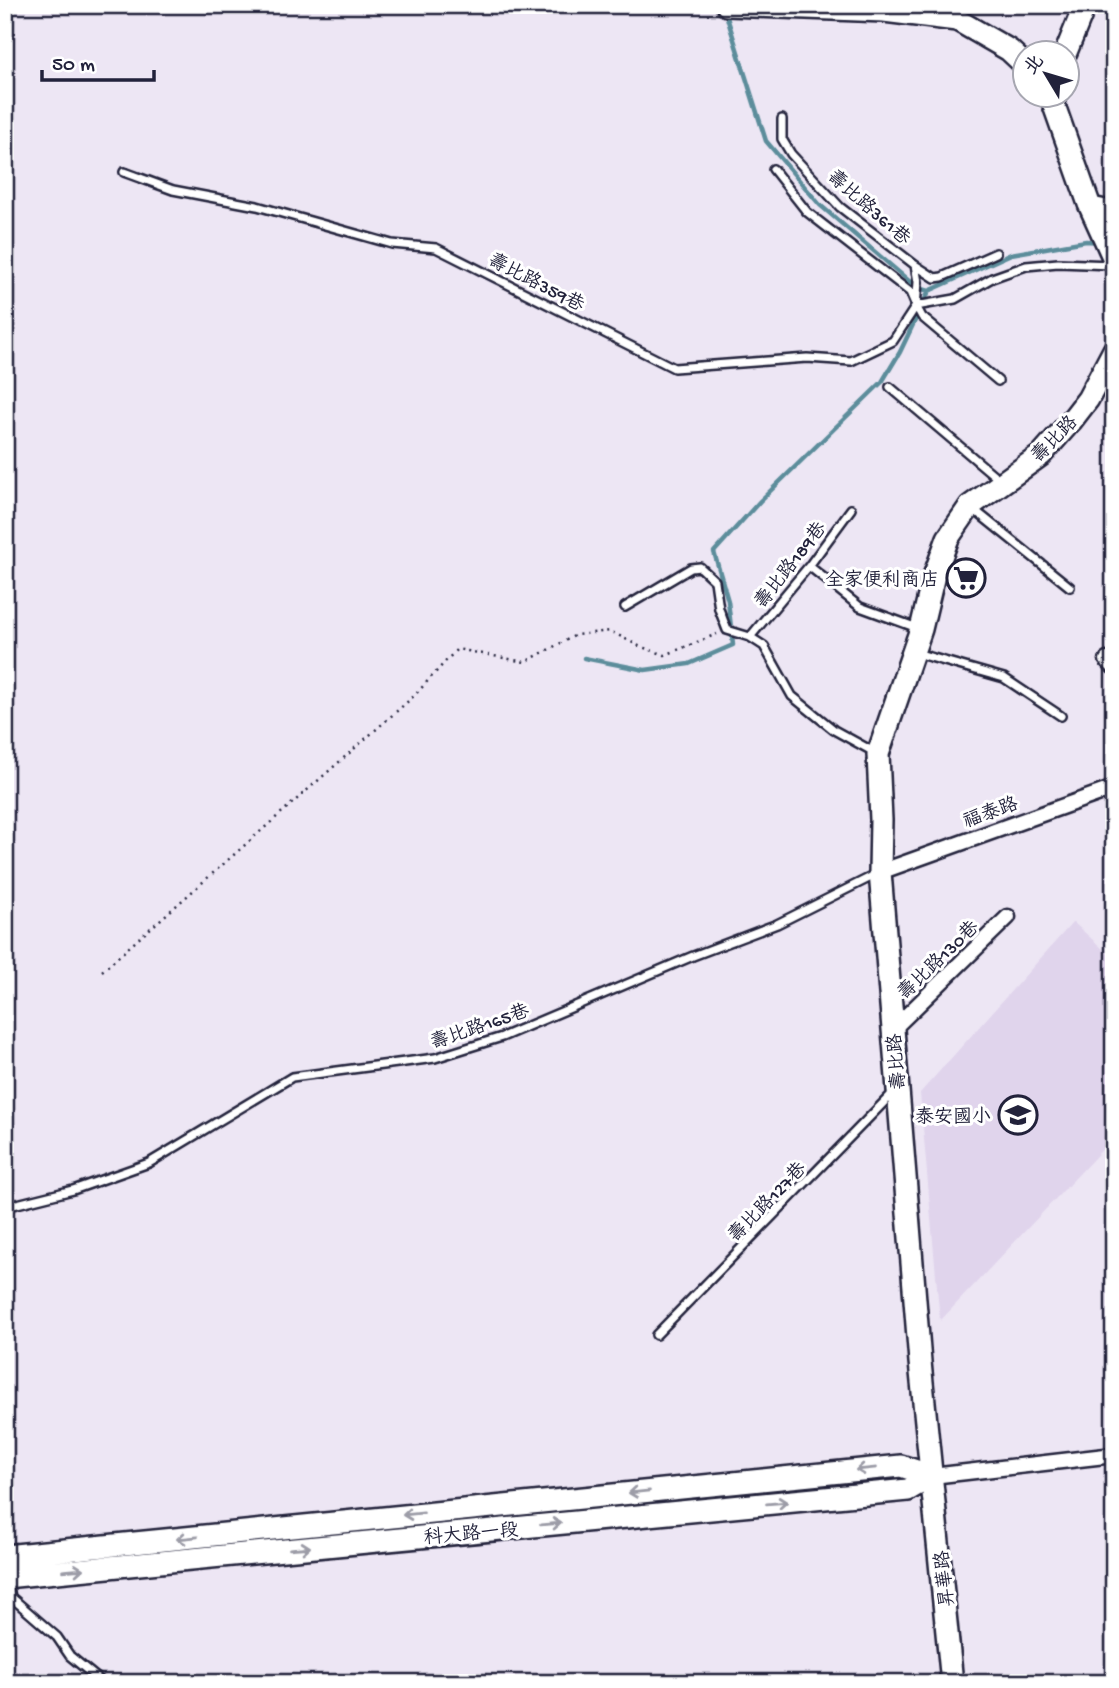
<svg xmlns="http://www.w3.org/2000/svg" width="1119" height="1688" font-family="'Gochi Hand','LXGW WenKai TC',sans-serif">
	<rect width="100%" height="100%" fill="#ede6f4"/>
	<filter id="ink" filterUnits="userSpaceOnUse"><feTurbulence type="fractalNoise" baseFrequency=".0143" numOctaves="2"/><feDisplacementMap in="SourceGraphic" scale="14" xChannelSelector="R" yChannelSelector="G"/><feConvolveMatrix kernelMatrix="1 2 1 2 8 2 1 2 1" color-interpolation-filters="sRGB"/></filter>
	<g filter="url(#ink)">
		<path fill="#e0d4ec" d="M1073,922L1114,959V1137L940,1321L920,1093Z"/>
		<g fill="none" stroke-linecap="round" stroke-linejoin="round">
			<path stroke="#5c8d9b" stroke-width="4.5" d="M725,11L766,141L820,205L916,287L929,291
				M929,291L1011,254L1086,241L1101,242
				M584,658L645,670L689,664L733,645L728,601L714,552L760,501L882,382L900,352L929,291"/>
			<g stroke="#22223b" stroke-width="12">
				<path id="lane" d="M773,169L807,212L910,292L916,306L955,299L992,278L1026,266L1058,263L1113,265
					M124,172L173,190L257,206L392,244L436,248L674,368L807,358L851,361L893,341L916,306L918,282L915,265L840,207L791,154L782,139V119
					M915,265L935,278L942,277L996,253
					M916,306L922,317L998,381
					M890,387L1002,482
					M972,508L1070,587
					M809,566L860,607L920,629
					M625,607L691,568L700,567L715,581L719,609L727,630L750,637L764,646L792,696L834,730L874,752
					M750,637L809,566L851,509
					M916,653L1004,678L1061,716
					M5,1207L73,1190L149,1163L292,1077L435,1058L502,1037L693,956L777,924L877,874
					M656,1335L893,1093
					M7,1579L11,1597L57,1637L70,1656L103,1683"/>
			</g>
			<g stroke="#22223b" stroke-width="19">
				<path id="street" d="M1089,204L1114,209
					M1107,660L1114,667
					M880,872L1114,788
					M893,1029L1008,917
					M932,1476L1114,1455"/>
			</g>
			<g stroke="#22223b" stroke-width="26">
				<path id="secondary" d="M727,5L884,11L957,20L1009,50L1024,64
					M1066,52L1085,5
					M1050,94L1089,204L1114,259
					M5,1556L901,1466L932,1476
					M5,1577L908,1490L932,1476
					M952,1683L920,1362L900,1114L880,872L881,820L878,754L921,629L933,579L948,538L970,506L1041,455L1071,421L1088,399L1114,350"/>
			</g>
			<path stroke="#22223b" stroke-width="2.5" stroke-dasharray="2 5" stroke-linecap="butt" d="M102,971L414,696L457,649L525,662L576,635L610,631L639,646L665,655L717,634"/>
			<use href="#lane" stroke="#fff" stroke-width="7"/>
			<use href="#street" stroke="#fff" stroke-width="14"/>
			<use href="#secondary" stroke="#fff" stroke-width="21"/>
		</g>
		<defs><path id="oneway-shaft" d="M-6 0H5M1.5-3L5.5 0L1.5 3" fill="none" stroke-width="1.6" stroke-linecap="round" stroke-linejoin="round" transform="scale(1.75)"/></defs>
		<g stroke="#9c9ca7">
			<use href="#oneway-shaft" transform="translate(866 1469) rotate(174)"/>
			<use href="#oneway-shaft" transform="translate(639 1492) rotate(174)"/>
			<use href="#oneway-shaft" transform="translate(777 1503) rotate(-5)"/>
			<use href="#oneway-shaft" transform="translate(413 1514) rotate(174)"/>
			<use href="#oneway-shaft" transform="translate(551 1524) rotate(-5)"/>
			<use href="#oneway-shaft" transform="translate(187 1538) rotate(174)"/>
			<use href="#oneway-shaft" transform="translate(300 1548) rotate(-5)"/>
			<use href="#oneway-shaft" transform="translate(73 1570) rotate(-5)"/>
		</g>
	</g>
	<defs>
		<g id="supermarket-ring" transform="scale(2.0125)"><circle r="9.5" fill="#fff" stroke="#22223b" stroke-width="1.5"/><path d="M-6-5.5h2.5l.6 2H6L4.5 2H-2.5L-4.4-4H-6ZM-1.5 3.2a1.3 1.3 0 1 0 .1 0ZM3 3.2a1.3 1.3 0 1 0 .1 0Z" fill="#22223b"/></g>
		<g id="school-ring" transform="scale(2.0125)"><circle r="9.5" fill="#fff" stroke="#22223b" stroke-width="1.5"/><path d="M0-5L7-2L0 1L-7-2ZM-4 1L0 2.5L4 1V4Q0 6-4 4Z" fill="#22223b"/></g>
	</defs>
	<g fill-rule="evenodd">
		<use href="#supermarket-ring" x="966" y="578"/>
		<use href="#school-ring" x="1018" y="1115"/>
	</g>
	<g text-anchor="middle" stroke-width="6" stroke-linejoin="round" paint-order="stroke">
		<g font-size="19" fill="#22223b" stroke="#fff">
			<text transform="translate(870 206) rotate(41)" y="7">壽比路361巷</text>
			<text transform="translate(537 281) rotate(27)" y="7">壽比路359巷</text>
			<text transform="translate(1053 438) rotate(-46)" y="7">壽比路</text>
			<text transform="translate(789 564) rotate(-52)" y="7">壽比路189巷</text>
			<text transform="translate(990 811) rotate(-20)" y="7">福泰路</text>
			<text transform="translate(937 959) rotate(-44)" y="7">壽比路130巷</text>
			<text transform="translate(479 1025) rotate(-19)" y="7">壽比路165巷</text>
			<text transform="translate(895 1062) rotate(-95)" y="7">壽比路</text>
			<text transform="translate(766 1201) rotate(-46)" y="7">壽比路127巷</text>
			<text transform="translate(471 1532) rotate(-5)" y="7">科大路一段</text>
			<text transform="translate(943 1579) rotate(-96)" y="7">昇華路</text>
		</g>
		<g font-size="19" fill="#22223b" stroke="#fff" text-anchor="end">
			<text x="939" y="585">全家便利商店</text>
			<text x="991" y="1122">泰安國小</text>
		</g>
	</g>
	<rect width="1119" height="1688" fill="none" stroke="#fff" stroke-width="28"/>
	<rect x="14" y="14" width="1091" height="1660" fill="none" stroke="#22223b" stroke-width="2.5" filter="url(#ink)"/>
	<g transform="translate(1046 74) rotate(308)"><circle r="33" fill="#ffffff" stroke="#a7a7b1" stroke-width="2"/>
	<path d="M0-5L12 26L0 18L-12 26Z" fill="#22223b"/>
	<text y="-10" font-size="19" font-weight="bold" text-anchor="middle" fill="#22223b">北</text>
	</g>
	<path d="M42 70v10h112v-10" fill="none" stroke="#22223b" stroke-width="3.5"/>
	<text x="52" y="70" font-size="21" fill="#22223b" stroke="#ffffff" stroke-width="5" paint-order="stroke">50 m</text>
</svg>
